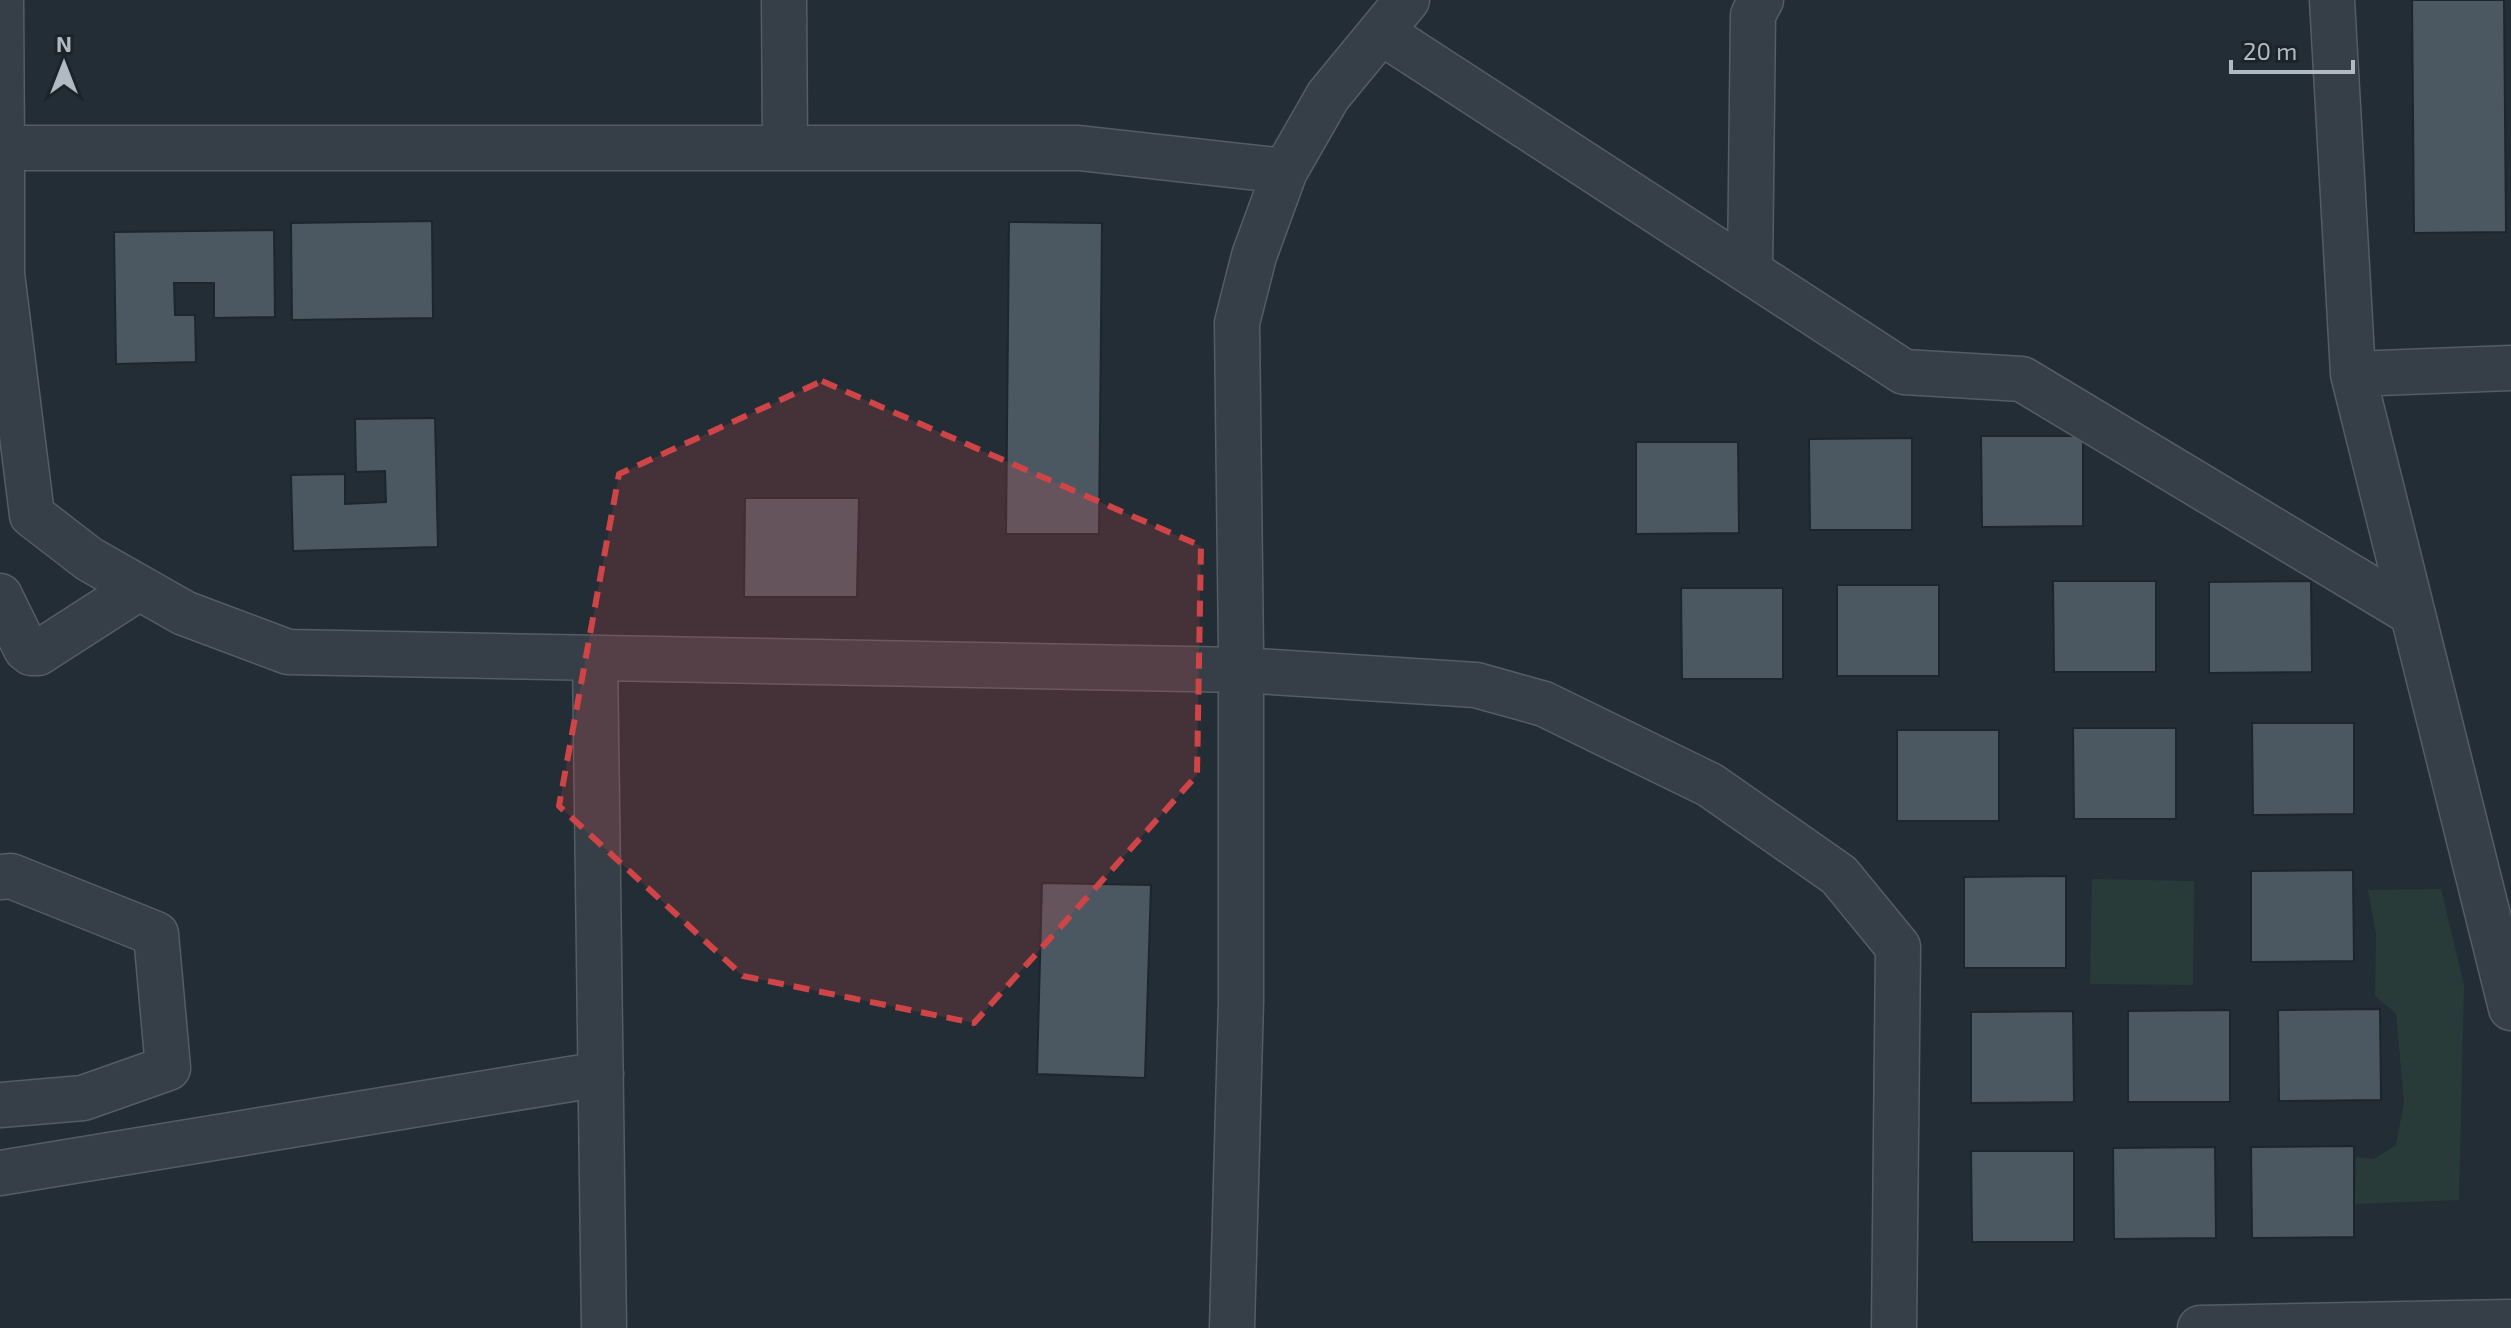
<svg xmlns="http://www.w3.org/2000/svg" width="2511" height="1328" font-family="'Exo 2',sans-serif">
	<rect width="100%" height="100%" fill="#232d36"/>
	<path fill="#283b39" d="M2092,879L2194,881L2193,985L2090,984Z
		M2441,889L2464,985L2459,1200L2355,1204L2356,1157L2374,1159L2396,1145L2404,1102L2396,1014L2375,996L2376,934L2368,890Z"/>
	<path fill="#4c5861" stroke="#1e262d" stroke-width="2" d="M2412,0H2504L2506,232L2414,233Z
		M432,221L433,318L292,320L291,223Z
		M1009,222L1102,223L1099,534H1006Z
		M274,230L275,317L214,318V283H174L175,315H195L196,362L116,364L114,232Z
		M435,418L438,547L293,551L291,475L345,474V504L386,502L385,471L356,472L355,419Z
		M1981,436H2083V526L1982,527Z
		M1912,438V530H1810L1809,439Z
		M1636,442H1738L1739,533L1636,534Z
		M745,498H859L857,597H744Z
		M2053,581H2156V672H2054Z
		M2311,581L2312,672L2209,673V582Z
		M1837,585H1939V676H1837Z
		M1681,588H1783V679H1682Z
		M2252,723H2354V814L2253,815Z
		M2073,728H2176V819H2074Z
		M1897,730H1999V821H1897Z
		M2353,870L2354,961L2251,962V871Z
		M2066,876V968H1964V877Z
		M1042,883L1151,885L1145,1078L1037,1074Z
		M2380,1009L2381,1100L2279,1101L2278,1010Z
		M2230,1010V1102H2128V1011Z
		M2073,1011L2074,1102L1971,1103V1012Z
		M2354,1146V1237L2252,1238L2251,1147Z
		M2215,1147L2216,1238L2114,1239L2113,1148Z
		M1971,1151H2074V1242H1972Z"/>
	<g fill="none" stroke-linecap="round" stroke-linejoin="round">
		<g stroke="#545d64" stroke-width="47">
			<path id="minor" d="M1,0L2,148
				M784,0L785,148
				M2332,0L2353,374L2511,1008
				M1381,32L1904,372L2022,379L2413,614
				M1285,171L1079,148H2V274L32,515L89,559L184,613L288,652L1241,670L1476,685L1544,704L1710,785L1839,875L1898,947L1894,1328
				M1750,272L1753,15L1761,0
				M2353,374L2511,368
				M0,596L26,649L31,653H38L139,588
				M595,658L604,1328
				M0,877L11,876L156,934L168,1068L83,1098L0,1105
				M0,1173L601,1074
				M1232,1328L1241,1001V653L1237,323L1254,256L1285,171L1328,96L1407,0
				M2200,1328L2511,1322"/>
		</g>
		<use href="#minor" stroke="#363f47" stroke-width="44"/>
	</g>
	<path fill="#cf4547" fill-opacity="0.2" stroke="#cf4547" stroke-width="6" stroke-dasharray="16 10" stroke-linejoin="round" d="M822,381L1201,546L1197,775L974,1023L743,976L559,806L619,474Z"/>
	<g transform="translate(64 64)" stroke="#1c242b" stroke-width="6" paint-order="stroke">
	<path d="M0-6L14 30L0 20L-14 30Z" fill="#b1bac3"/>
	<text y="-12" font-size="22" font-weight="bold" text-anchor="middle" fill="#b1bac3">N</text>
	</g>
	<path d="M2231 60v12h122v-12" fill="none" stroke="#b1bac3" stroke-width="4"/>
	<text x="2243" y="60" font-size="24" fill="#b1bac3" stroke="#1c242b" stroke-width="6" paint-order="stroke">20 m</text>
</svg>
